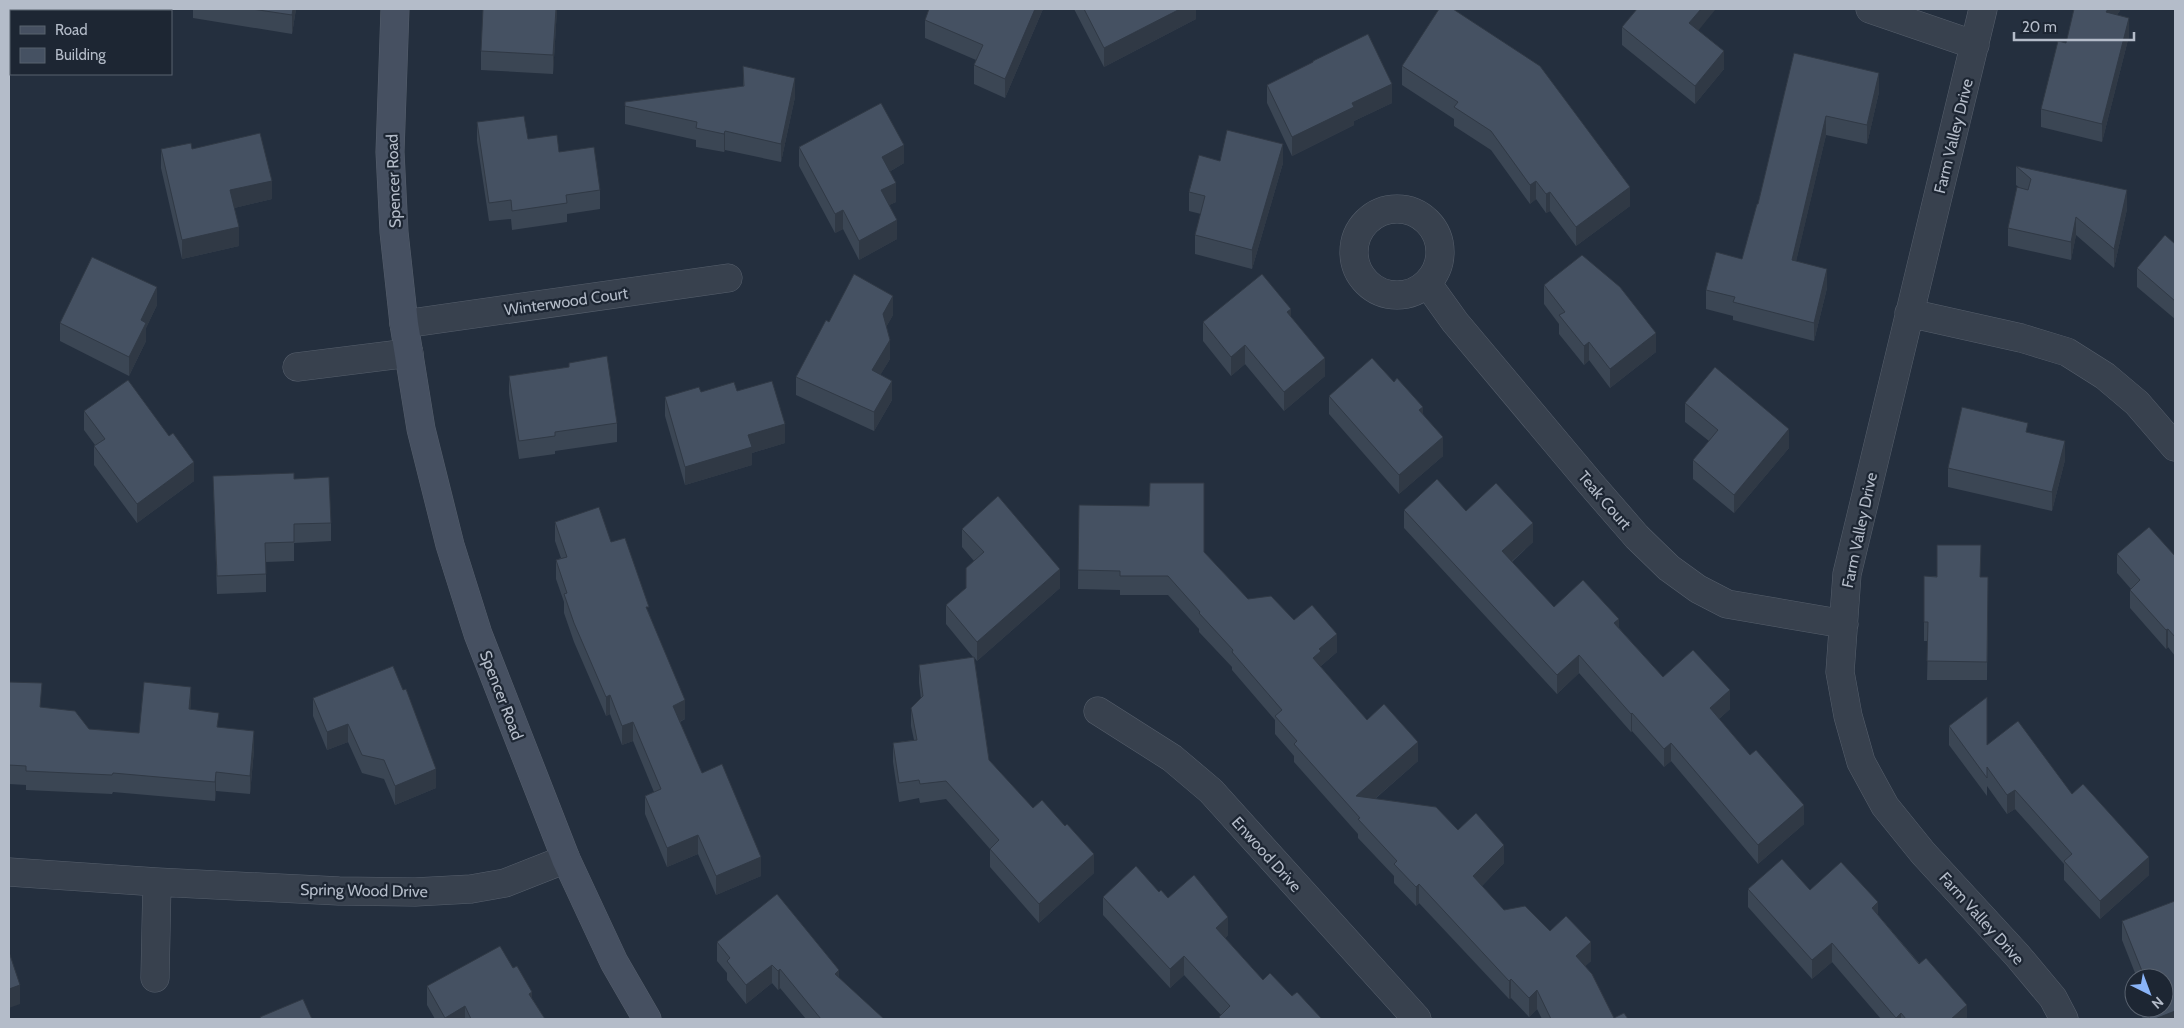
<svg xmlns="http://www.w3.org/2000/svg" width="2184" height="1028" font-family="Cabin,sans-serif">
	<rect width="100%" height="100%" fill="#242f3e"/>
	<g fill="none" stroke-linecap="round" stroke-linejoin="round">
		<g stroke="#565f6c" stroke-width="29">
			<path id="street" d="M1870,9L1975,45
				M1983,9L1847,574L1840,672L1848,716L1861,762L1885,806L1923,853L2017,955L2053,998L2064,1019
				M1354 252a43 43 0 1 1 86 0a43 43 0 1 1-86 0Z
				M1427,283L1455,322L1591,484L1637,537L1669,568L1698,589L1727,604L1844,624
				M1909,313L2021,338L2067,352L2105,376L2137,403L2175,447
				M404,324L728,278
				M297,367L409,353
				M1098,711L1172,758L1211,791L1417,1019
				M9,872L157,882L339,891L415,892L471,889L505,883L566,859
				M155,978L157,882"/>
		</g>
		<g stroke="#565f6c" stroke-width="29">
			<path id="secondary" d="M395,9L390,152L394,232L404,324L421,429L450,545L478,634L566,859L614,962L647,1019"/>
		</g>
		<use href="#street" stroke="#38414e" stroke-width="28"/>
		<use href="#secondary" stroke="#465061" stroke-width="28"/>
	</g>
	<path fill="#3b4654" d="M193,9H296L292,34L193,18Z
		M557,9L553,74L481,70V51Z
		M1043,9L1005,98L974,84V65L976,60L925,38V20Z
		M1074,9H1196V19L1104,67Z
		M1715,9L1698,30L1724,69L1695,104L1622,45V27Z
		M2121,9L2117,15L2129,36L2102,142L2041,127V109L2066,43Z
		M1794,53L1879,92L1867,144L1826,135L1796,261L1827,288L1814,341L1733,320V316L1706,309V290L1742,259L1758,204Z
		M1313,61L1392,103L1354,121V125L1292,156L1267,103V85L1313,63Z
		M743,66L795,97L781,162L725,150L724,152L696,147V140L625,124V102L743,86Z
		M1402,66L1630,206L1576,246L1550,211L1546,213L1536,199L1530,204L1491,150L1454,126V119L1402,85Z
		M477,122L528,139L559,152L600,190V209L567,214V222L512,230L511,219L489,221L477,141Z
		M799,147L904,163L889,172L896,202L889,205L897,239L859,260L843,229L835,233L799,166Z
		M161,149H192L272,199L234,208L239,246L182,259L161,168Z
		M1220,161L1283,163L1252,269L1195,254V235L1201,214L1189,211V192Z
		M2016,166L2127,209L2114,268L2076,235L2071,260L2008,246V228L2020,188L2016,185Z
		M2175,244V319L2137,287V268Z
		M1544,285L1656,352L1610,388L1589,360L1584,365L1559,334V324L1544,304Z
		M157,305L146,328V341L129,376L60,341V323Z
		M893,315L886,327L890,359L880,375L892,400L874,431L796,395V377L829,322Z
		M1203,322L1325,376L1284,411L1245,364L1231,376L1203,341Z
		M569,363L617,423V442L555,451V454L519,459L509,394V376L569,367Z
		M737,391L785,443L752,453V465L685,485L665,416V397L701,392Z
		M1329,396L1423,414L1443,456L1399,494L1329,414Z
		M1685,403L1789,448L1734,513L1693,479V460L1709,441L1685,422Z
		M84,411L169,436L194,481L137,523L94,465V446L95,445L84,430Z
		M2028,432L2065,460L2052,511L1948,487V468Z
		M213,476L294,479L331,523V541L294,543V561L266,562V592L217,594Z
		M1079,505L1149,506L1204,552L1248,599L1294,620L1337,652L1321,666V667L1367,720L1418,761L1375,799L1458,830L1504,863L1482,886L1504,910L1550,931L1591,961L1585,966L1614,1018L1628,1019H1542L1537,1009L1529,1017L1511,998L1509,999L1419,903L1416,906L1394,883V876L1358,838V834L1294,762V756L1275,734V720L1232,670V667L1199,632V629L1168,595H1120V590L1078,589Z
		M1404,510L1466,511L1533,542L1512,562L1554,607L1619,628L1663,677L1730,709L1719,719L1804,824L1758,864L1671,761L1664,767L1632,731L1631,732L1579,673L1557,694L1404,528Z
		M555,522L611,542L649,613L685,719L680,722L702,773L761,876L716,895L698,854L667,867L645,814V796L654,792L633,741L622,745L610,714L606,716L574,642L564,613V602L556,579V560L561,558L555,541Z
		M962,529L1060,588L977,661L974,657L989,760L1033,808L1094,873L1039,923L990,867V849L946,799L920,803L919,798L899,802L893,762V743L914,740L911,726V708L921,699L919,683V665L973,657L946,624V605L966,588L974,561L962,547Z
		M2117,554L2175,556V656L2168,647L2166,649L2130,608V590L2131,589L2117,573Z
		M1924,576L1988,577L1987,680H1927L1928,641H1924Z
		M9,682L41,707L89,729L139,733L191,710L254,750L250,794L216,791L215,801L113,792L112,794L26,790V785L9,784Z
		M313,698L436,788L395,805L384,779L362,773L348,742L327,750L313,716Z
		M1949,726L1987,745L2072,794L2149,875L2100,919L2064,880V864L2015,809L2007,814L1987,786V796L1949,745Z
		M1748,889L1810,890L1878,915L1967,1019H1881L1832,962L1812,979L1748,907Z
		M1103,897L1168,898L1228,935L1225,938L1263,980L1292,996L1322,1019H1219V1017L1221,1015L1184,975L1170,988L1103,915Z
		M2175,901V1019H2143L2139,1008H2164V978H2137L2122,940V921Z
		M717,942L839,978L884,1019H806L780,988L778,990L772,983L746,1004L727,980V973L717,961Z
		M513,968L545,1019H435L427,1005V986Z"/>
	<path fill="#303945" d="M293,9H296L292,34V15Z
		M556,9H557L553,74V55Z
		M1035,9H1043L1005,98V79Z
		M1180,9H1196V19L1104,67V48Z
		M1701,9H1715V10L1689,42V23Z
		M2108,9H2121L2106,31V12Z
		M2129,18V36L2102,142V124Z
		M1724,51V69L1695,104V86Z
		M1879,73V92L1867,144V125Z
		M795,78V97L781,162V144Z
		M1392,84V103L1354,121V125L1292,156V137L1352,103Z
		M1826,116V135L1792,279V260Z
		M725,131V150L724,152V134Z
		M1283,144V163L1252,269V250Z
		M904,145V163L882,176V157Z
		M272,181V199L230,209V190Z
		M1536,181V199L1530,204V185Z
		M896,183V202L881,209V190Z
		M1630,187V206L1576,246V227Z
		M2127,190V209L2114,268V249Z
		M1550,192V211L1546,213V194Z
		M843,210V229L835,233V214Z
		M2076,217V235L2071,260V242Z
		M897,220V239L859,260V241Z
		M239,227V246L182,259V240Z
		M1827,269V288L1814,341V323Z
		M157,287V305L146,328V341L129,376V357L141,320Z
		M893,296V315L883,332V314Z
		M1291,309V328L1287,312Z
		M1656,333V352L1610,388V369Z
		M890,340V359L872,389V370Z
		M1589,342V360L1584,365V346Z
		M1245,345V364L1231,376V357Z
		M1325,358V376L1284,411V392Z
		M892,381V400L874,431V412Z
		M1423,407V426L1419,410Z
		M785,424V443L752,453V465L685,485V467L748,435Z
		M1789,429V448L1734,513V495Z
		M1443,437V456L1399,494V475Z
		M2065,441V460L2052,511V492Z
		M194,462V481L137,523V504Z
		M1533,523V542L1502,570V551Z
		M1060,569V588L977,661V642Z
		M1619,619V637L1614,623Z
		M2168,629V647L2166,649V630Z
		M1337,634V652L1321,666V670L1313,658L1319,649Z
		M1579,655V673L1557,694V675Z
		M191,687V706L189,728V709Z
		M1730,690V709L1710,727V708Z
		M610,695V714L606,716V697Z
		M685,700V719L673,724V706Z
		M1632,713V731L1631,732V714Z
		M633,722V741L622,745V726Z
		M348,724V742L327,750V732Z
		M254,731V750L250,794V776Z
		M1418,742V761L1356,815V796Z
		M1671,743V761L1664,767V749Z
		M436,769V788L395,805V786Z
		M216,772V791L215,801V782Z
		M2015,790V809L2007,814V795Z
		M1804,805V824L1758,864V845Z
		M698,835V854L667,867V848Z
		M1504,845V863L1473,895V876Z
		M1094,854V873L1039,923V904Z
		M761,857V876L716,895V876Z
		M2149,857V875L2100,919V901Z
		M1419,884V903L1416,906V887Z
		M1878,902V921L1872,908Z
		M1228,917V935L1216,946V928Z
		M1591,942V961L1576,975V956Z
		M1832,943V962L1812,979V960Z
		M1184,956V975L1170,988V969Z
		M772,965V983L746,1004V985Z
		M780,969V988L778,990V971Z
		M839,970V989L835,974Z
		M1511,979V998L1509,999V981Z
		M20,985V1004L9,1008V989Z
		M1537,990V1009L1529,1017V998Z
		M532,992V1011L529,994Z
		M1967,1005V1019H1951Z
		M465,1006V1019H445V1018Z
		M2175,1011V1019H2155Z
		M1901,1013V1019H1896V1018Z"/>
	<path fill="#455162" stroke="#303945" d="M40,9H147V11H39Z
		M252,9H293L292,15Z
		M483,9H556L553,55L481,51Z
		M929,9H1035L1005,79L974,65L983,45L925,20Z
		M1084,9H1180L1104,48Z
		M1439,9H1453L1540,66L1630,187L1576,227L1550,192L1546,194L1536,181L1530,185L1491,131L1454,107L1458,102L1402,66Z
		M1637,9H1701L1689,23L1724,51L1695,86L1622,27Z
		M2074,9H2108L2106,12L2129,18L2102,124L2041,109L2058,41L2066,43Z
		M1368,34L1392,84L1352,103L1354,107L1292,137L1267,85L1313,62V61Z
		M1794,53L1879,73L1867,125L1826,116L1792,260L1827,269L1814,323L1733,302L1735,297L1706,290L1716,252L1742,259L1757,204H1758Z
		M743,66L795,78L781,144L725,131L724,134L696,128L697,122L625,106V102L744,86Z
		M881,103L904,145L882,157L896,183L881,190L897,220L859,241L843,210L835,214L799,147Z
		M524,116L528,139L557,135L559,152L594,147L600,190L566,195L567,203L512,211L511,200L489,203L477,122Z
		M1227,130L1283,144L1252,250L1195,235L1205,196L1189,192L1199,155L1220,161Z
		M260,133L272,181L230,190L239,227L182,240L161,149L191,143L192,149Z
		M2016,166L2127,190L2114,249L2076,217L2071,242L2008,228L2017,187L2028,190L2031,179Z
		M2165,235L2175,244V301L2137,268Z
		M1582,255L1620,287L1656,333L1610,369L1589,342L1584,346L1559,315L1565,312L1544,285Z
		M92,257L157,287L141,320L146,323L129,357L60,323Z
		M854,274L893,296L883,314L890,340L872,370L892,381L874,412L796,377L826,320L829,322Z
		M1262,274L1291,309L1287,312L1325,358L1284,392L1245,345L1231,357L1203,322Z
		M607,356L617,423L555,432V436L519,441L509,376L569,367V363Z
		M1372,358L1394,382L1397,378L1423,407L1419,410L1443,437L1399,475L1329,396Z
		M1715,367L1789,429L1734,495L1693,460L1718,430L1685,403Z
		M128,380L169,436L173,433L194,462L137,504L94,446L105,439L84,411Z
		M772,381L785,424L748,435L752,447L685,467L665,397L699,387L701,392L734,382L737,391Z
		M1962,407L2028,423L2026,432L2065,441L2052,492L1948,468Z
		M294,473V479L329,477L331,523L294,524V542L265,543L266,574L217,576L213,476Z
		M1437,479L1466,511L1496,483L1533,523L1502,551L1554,607L1583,580L1619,619L1614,623L1663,677L1693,650L1730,690L1710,708L1750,755L1756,750L1804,805L1758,845L1671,743L1664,749L1632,713L1631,714L1579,655L1557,675L1404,510Z
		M1150,483H1204V552L1248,599L1271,596L1294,620L1312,605L1337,634L1319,649L1321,651L1313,658L1367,720L1384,704L1418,742L1356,796L1436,807L1458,830L1476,813L1504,845L1473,876L1504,910L1525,906L1550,931L1566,916L1591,942L1576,956L1592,974L1614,1018L1624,1013L1628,1019H1551L1537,990L1529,998L1511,979L1509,981L1419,884L1416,887L1394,864L1397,861L1358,819L1360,818L1294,744L1297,741L1275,716L1282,710L1232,652L1233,650L1199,613L1200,612L1168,576H1120V571L1078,570L1079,505L1149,506Z
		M998,496L1060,569L977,642L946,605L966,588V568L984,552L962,529Z
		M599,507L611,542L625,538L649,607H646L685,700L673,706L702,773L722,764L761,857L716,876L698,835L667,848L645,796L661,789L633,722L622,726L610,695L606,697L574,623L564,594L567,593L556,560L567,557L555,522Z
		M2149,527L2175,556V637L2168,629L2166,630L2130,590L2140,580L2117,554Z
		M1937,545H1981L1980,577H1988L1987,662L1927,661L1928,622H1924V576L1937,577Z
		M974,657L989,760L1033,808L1042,800L1065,826L1067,824L1094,854L1039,904L990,849L999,840L946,781L920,784L919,780L899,783L893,743L917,740L911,708L923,696L919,665Z
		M393,666L403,690L406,689L436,769L395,786L384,760L362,755L348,724L327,732L313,698Z
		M9,682L42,683L40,707L75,711L89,729L139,733L144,682L191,687L189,709L219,713L217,727L254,731L250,776L216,772L215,782L113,773L112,775L26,771V766L9,765Z
		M1987,697V745L2018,721L2072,794L2083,784L2149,857L2100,901L2064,861L2072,854L2015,790L2007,795L1987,767V778L1949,726Z
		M1782,859L1810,890L1841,862L1878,902L1872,908L1919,964L1926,958L1967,1005L1951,1019H1906L1901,1013L1896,1018L1832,943L1812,960L1748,889Z
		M1136,866L1159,892L1161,890L1168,898L1194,875L1228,917L1216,928L1263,980L1270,973L1292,996L1297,992L1322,1019H1221L1219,1017L1230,1006L1184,956L1170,969L1103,897Z
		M777,894L839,970L835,974L884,1019H821L780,969L778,971L772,965L746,985L727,961L730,958L717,942Z
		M2175,901V1011L2155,1019H2150L2146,1008H2164V978H2139L2144,976L2122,921Z
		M500,946L513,968L517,966L532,992L529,994L545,1019H471L465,1006L445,1018L427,986Z
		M9,952L20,985L9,989Z
		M303,999L312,1019H261L260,1017Z"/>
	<g text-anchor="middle" stroke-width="4.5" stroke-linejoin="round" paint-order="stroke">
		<g font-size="16" fill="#b4bcc9" stroke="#1d2633">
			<text transform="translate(1953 136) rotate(-76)" y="6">Farm Valley Drive</text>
			<text transform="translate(393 181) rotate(-92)" y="6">Spencer Road</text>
			<text transform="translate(566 301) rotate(-8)" y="6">Winterwood Court</text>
			<text transform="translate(1605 500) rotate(49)" y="6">Teak Court</text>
			<text transform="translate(1859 530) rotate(-78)" y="6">Farm Valley Drive</text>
			<text transform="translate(502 695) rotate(69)" y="6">Spencer Road</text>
			<text transform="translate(1267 854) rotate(48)" y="6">Enwood Drive</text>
			<text transform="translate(364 890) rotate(1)" y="6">Spring Wood Drive</text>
			<text transform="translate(1982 918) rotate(48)" y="6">Farm Valley Drive</text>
		</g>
	</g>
	<rect width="2184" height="1028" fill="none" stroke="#b4bcc9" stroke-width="20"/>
	<rect x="10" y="10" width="162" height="65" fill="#1d2633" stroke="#59626f"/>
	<rect x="20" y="26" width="25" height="8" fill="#465061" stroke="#59626f"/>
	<text x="55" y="35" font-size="15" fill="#b4bcc9">Road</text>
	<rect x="20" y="48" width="25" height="15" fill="#455162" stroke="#59626f"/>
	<text x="55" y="60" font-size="15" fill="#b4bcc9">Building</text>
	<g transform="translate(2149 993) rotate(138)"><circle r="24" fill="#1d2633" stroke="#59626f"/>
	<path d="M0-4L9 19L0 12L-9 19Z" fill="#8ab4f8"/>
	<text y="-8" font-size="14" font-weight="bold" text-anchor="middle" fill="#b4bcc9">N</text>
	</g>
	<path d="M2014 32v8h120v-8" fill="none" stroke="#b4bcc9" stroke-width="2.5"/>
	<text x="2022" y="32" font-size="15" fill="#b4bcc9" stroke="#1d2633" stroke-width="4" paint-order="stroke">20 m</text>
</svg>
